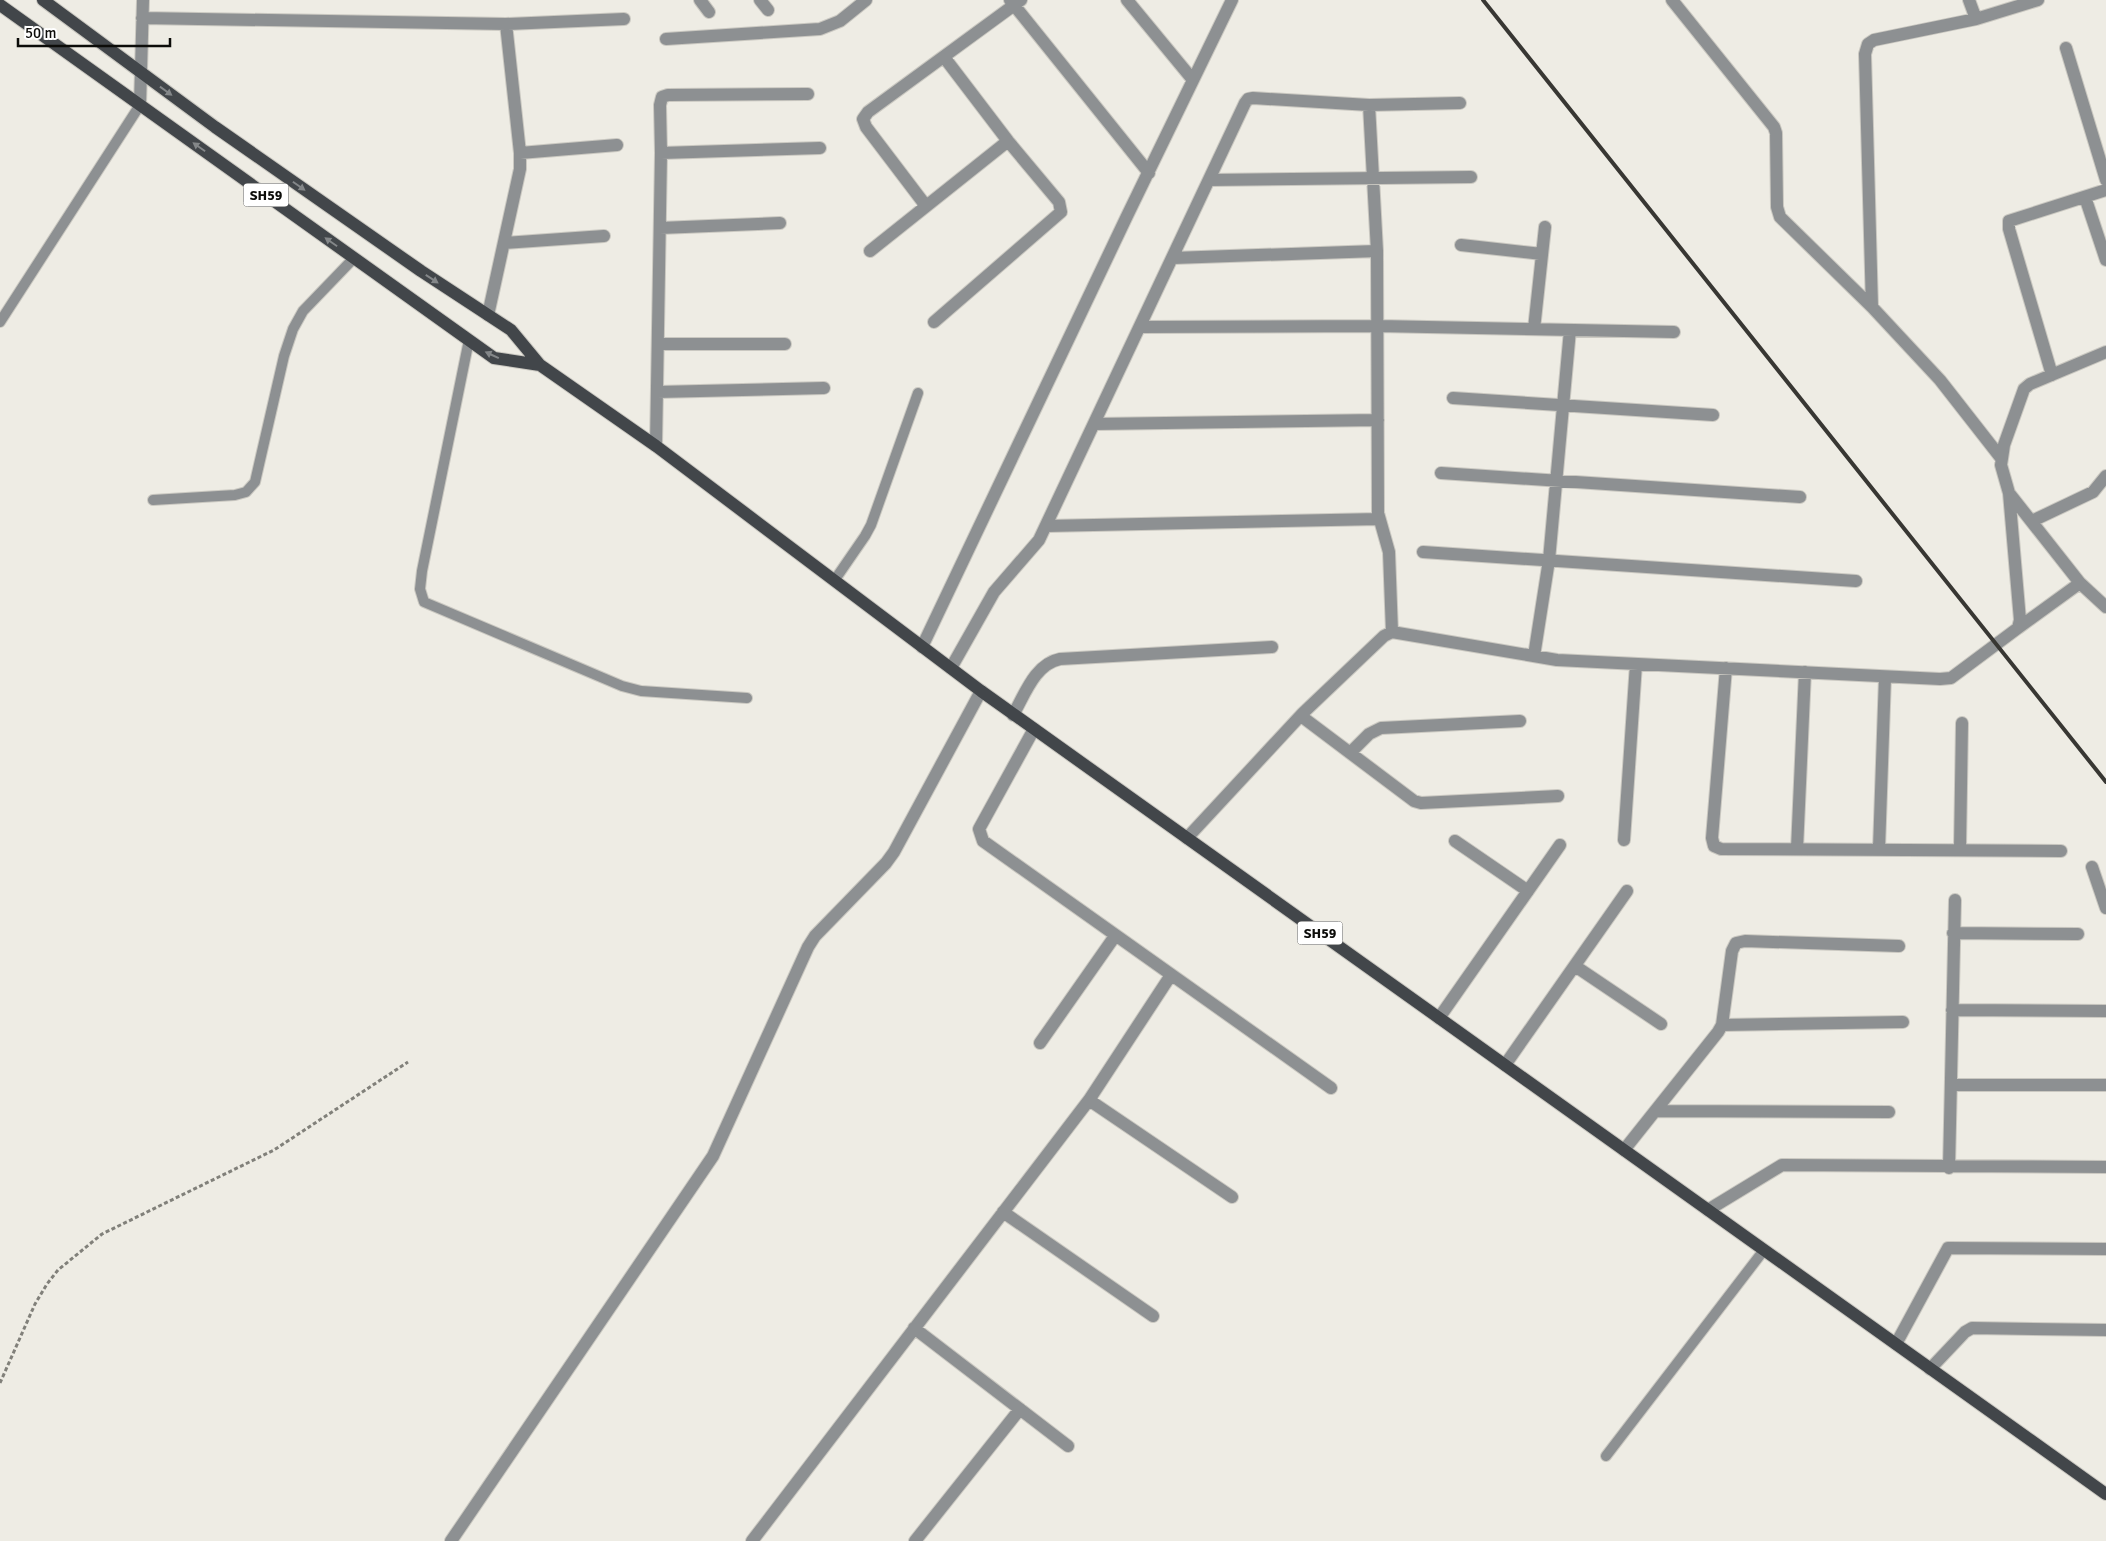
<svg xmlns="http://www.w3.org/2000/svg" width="2106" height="1541" font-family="Signika,sans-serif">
	<rect width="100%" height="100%" fill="#eeece4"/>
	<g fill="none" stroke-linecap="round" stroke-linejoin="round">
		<g stroke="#cac8c1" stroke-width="12">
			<path id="service" d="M0,322L140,105
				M469,340L422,571L420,589L424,602L622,686L641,691L747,698
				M153,500L235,495L246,492L255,482L284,356L293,329L303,311L354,258
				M834,581L865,536L871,525L918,393
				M1606,1456L1764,1250"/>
		</g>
		<g stroke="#cac8c1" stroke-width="14">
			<path id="minor" d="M700,0L709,12
				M760,0L768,10
				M1010,0L1149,173
				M1127,0L1193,80
				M1672,0L1774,127L1776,133L1777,207L1780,217L1872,307L1940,380L2001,458
				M1969,0L1976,19
				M142,18L506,24L624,19
				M666,39L820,29L840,21L866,0
				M2066,48L2106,180
				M140,105L143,0
				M1369,105L1460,103
				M520,153L617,145
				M661,153L820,148
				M1209,180L1471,177
				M2085,197L2106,260
				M926,206L866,127L863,119L868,112L1021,0
				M660,228L780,223
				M504,243L604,236
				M1461,245L1542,254
				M870,251L1008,141
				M1173,258L1377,251
				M1872,307L1865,54L1868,44L1874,40L1976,19L2038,0
				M488,315L520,169V153L506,24
				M934,322L1061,212L1059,202L1008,141L944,57
				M1140,327L1378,326L1674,332
				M1534,329L1545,227
				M658,344H785
				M2052,375L2009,229V221L2106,190
				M657,392L824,388
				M1453,398L1713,415
				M1094,424L1378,420
				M656,446L661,153L660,105L662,97L668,95L808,94
				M1441,473L1800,497
				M2009,493L2080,583L2106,607
				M2032,521L2093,492L2106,476
				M1046,526L1379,519
				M1423,552L1856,581
				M2018,628L2080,583
				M922,647L1127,216L1232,0
				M1534,656L1549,560L1570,330
				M951,668L994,592L1039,540L1245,103L1248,99L1253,98L1369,105L1377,251L1378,513L1389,552L1392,632
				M1726,668L1712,838L1714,846L1721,849L2061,851
				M1013,715C1025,694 1035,664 1060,659L1272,647
				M1301,716L1414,801L1421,803L1558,796
				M1034,729L979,829L983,841L1331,1088
				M1350,753L1369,734L1381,728L1520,721
				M1187,838L1303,713L1384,636L1392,632L1557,660L1940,679L1951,678L2018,628L2020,620L2009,493L2001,465L2004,445L2024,389L2030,384L2106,352
				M1624,840L1636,664
				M1455,841L1528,891
				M1797,849L1805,672
				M1879,849L1885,677
				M1960,849L1962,723
				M2092,867L2106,908
				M1953,933L2078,934
				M1575,966L1661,1024
				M1952,1010L2106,1011
				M1439,1018L1560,845
				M1722,1025L1903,1022
				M1040,1043L1115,936
				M1505,1065L1627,891
				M1951,1085H2106
				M1089,1100L1232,1197
				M1655,1111L1889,1112
				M1624,1150L1718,1032L1722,1025L1732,951L1736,943L1745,941L1899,946
				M1949,1168L1955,900
				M1708,1210L1782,1165L2106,1167
				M1003,1212L1153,1316
				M914,1328L1068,1446
				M1896,1344L1948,1248L2106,1249
				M1930,1369L1965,1332L1972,1328L2106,1330
				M451,1541L713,1156L808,947L815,936L886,863L894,852L981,691
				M752,1541L1089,1100L1171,975
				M915,1541L1020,1409"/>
		</g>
		<g stroke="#cac8c1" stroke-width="14">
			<path id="primary" d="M43,0L215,127L421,271L511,330L540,365L656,446L981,691L2106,1494
				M0,5L494,358L540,365"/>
		</g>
		<path stroke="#81807a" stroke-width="3" stroke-dasharray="4 2.5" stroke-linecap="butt" d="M0,1383L35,1304L47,1284L58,1270L102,1234L274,1150L408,1062"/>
		<use href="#service" stroke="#8d9092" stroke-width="10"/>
		<use href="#minor" stroke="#8d9092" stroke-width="12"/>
		<use href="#primary" stroke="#42464a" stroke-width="12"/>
		<path stroke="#383733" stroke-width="4" d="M1483,0L2106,782"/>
	</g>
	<defs><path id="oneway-solid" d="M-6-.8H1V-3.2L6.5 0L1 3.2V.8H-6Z" transform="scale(1.25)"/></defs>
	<g fill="#848789">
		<use href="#oneway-solid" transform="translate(166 91) rotate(36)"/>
		<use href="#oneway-solid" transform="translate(199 147) rotate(-145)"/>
		<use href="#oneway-solid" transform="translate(299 186) rotate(35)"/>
		<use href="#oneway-solid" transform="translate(331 242) rotate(-145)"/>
		<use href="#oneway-solid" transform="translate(432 279) rotate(33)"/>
		<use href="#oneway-solid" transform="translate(492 355) rotate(-155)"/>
	</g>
	<g text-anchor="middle" stroke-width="5" stroke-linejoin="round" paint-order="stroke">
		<g fill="#fff" stroke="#555553" stroke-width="1">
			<rect x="243.5" y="183.5" width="45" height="23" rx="4"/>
			<rect x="1297.5" y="921.5" width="45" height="23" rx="4"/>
		</g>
		<g font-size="14" font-weight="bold" fill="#0c0c09">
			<text x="266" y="200">SH59</text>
			<text x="1320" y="938">SH59</text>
		</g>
	</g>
	<path d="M18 38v8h152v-8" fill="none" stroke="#0c0c09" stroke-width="2.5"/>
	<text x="25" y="38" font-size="15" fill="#0c0c09" stroke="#ffffff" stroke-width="4" paint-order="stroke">50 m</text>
</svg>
